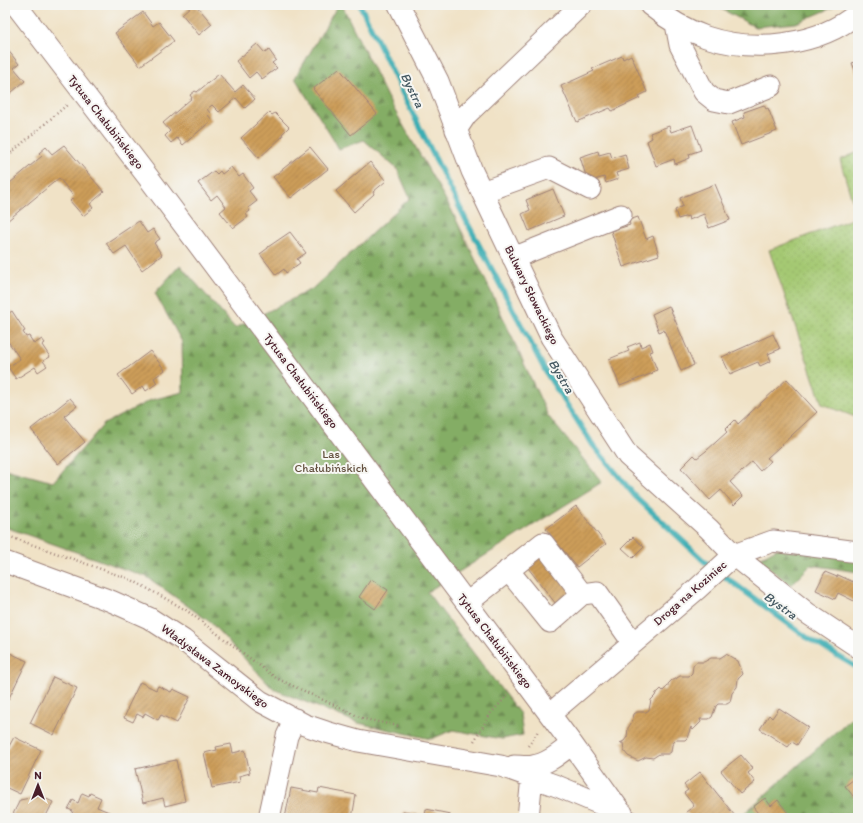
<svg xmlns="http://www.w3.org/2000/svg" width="863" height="823" font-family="Itim,sans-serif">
	<defs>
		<pattern id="grass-dots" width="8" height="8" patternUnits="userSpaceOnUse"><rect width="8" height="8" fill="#a5c973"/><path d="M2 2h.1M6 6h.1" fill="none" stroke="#90ac64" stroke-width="1.8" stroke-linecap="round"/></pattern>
		<pattern id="forest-firs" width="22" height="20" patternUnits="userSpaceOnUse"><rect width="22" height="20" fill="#84ad65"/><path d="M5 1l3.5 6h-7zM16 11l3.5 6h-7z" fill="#6e8c53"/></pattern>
		<pattern id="building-hatch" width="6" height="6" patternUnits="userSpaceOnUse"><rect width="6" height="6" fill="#cd9e5a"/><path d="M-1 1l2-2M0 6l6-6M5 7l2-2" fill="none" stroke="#a8804b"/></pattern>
	</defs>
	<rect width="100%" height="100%" fill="#f6f6f2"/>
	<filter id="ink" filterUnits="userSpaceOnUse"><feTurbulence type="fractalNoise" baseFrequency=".025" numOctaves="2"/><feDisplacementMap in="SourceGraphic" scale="8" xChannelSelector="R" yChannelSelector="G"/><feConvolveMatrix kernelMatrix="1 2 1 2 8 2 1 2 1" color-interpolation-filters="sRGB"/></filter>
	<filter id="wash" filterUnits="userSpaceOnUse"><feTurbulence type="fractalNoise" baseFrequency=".012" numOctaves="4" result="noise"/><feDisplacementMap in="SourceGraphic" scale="16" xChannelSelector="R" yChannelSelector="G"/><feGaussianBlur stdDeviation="0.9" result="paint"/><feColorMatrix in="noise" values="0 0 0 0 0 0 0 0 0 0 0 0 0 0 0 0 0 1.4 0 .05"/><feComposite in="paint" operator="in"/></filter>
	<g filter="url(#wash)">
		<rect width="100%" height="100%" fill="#f0e2c6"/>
		<path fill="url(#grass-dots)" stroke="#78744f" d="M858,152V418L822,404L769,250L857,217L840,160Z"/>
		<path fill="url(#forest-firs)" stroke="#676648" d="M338,5H342L387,97L451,209L495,300L548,416L602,482L427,592L520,714L523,735L502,739L453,730L431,739L358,723L273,689L210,622L147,577L5,527V469L53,482L104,424L151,400L183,392L182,342L155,293L180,265L235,328L312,289L410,198L397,169L364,140L339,149L295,78Z
			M714,5H836L832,8L796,23L755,27Z
			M778,548L858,558V572L811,565L791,585L758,559Z
			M858,712V818H739Z"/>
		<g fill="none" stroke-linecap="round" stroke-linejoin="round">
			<path stroke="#3badb3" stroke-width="5.5" d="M360,5L403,94L468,224L547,374L593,445L635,496L705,562L713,568
				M720,573L809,639L858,668"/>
		</g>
		<g id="blocks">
			<path fill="url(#building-hatch)" d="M192,5H196L212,24L199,35L182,14Z
				M143,12L153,26L159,22L174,41L140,66L115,33Z
				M257,44L265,53L269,50L276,60L272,63L277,68L262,79L256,72L249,78L236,61Z
				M7,49L19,64L14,68L25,81L5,98V51Z
				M631,55L647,92L639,96L640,98L612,111L610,108L577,122L561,86L594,71L592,69L622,56L623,59Z
				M858,61V77L852,63Z
				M339,68L377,114L351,135L313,89Z
				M219,74L235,92L243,85L255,99L245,108L236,98L219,112L212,105L207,109L210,113L208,115L212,120L183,145L177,138L171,143L165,136L170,131L163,123L192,98L190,95L195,91L197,92Z
				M764,105L766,109L768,108L777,131L741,145L732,122L745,117L744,112Z
				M269,112L272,115L275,113L289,127L282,134L283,136L259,158L241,138Z
				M692,125L701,150L689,154L690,158L675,164L674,159L656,166L647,141L652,138L650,133L669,126L671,132Z
				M64,145L104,192L90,204L93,208L83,216L70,201L74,197L59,178L7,221L5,219V180L7,178L10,183L42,156L39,153L46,147L52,154Z
				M310,147L328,169L291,198L273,177Z
				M598,151L599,155L610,152L612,158L625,154L629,169L616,173L618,179L606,183L604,177L588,182L580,157Z
				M370,162L386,181L373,192L374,194L354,212L336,191Z
				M231,167L239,177L243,174L253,188L249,191L257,201L248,208L250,211L246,214L248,217L233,228L220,212L226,207L217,195L211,200L198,183L214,171L217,174L220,171L222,174Z
				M715,184L730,220L709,228L704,214L689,220L688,216L678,219L675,210L683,206L680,198Z
				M553,189L564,216L529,231L522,214L530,210L526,200Z
				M638,217L646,239L653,236L659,255L623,267L611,231L630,225L629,220Z
				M139,221L147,233L153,229L160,239L154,243L162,255L142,270L126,246L114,254L106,243Z
				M290,232L306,253L297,259L300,263L286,273L284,269L276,275L260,254L268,248V247Z
				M669,306L694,365L681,371L664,330L659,332L652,314Z
				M12,311L25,331L23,332L26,337L29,336L34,344L42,339L45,343L42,345L50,357L43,361L47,366L38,372L35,367L16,379L8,367L20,359L5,337V316Z
				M773,334L780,349L768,354L771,361L760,366L758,362L730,374L722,357Z
				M640,342L641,347L650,343L653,351L650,352L657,370L652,372L653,373L620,386L609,359L629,351L627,347Z
				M150,351L165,370L154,378L157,383L146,391L143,386L132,394L118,375Z
				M787,379L817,412L767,458L771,461L760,471L752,462L730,482L743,496L734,505L721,490L710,500L681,468L694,455L697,458L706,451L727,432L725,430L735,420L738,424Z
				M70,398L77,406L64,416L85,442L58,464L31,429Z
				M576,506L606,544L577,567L546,529Z
				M633,537L644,547L633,558L622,548Z
				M535,543L575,596L559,608L518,555Z
				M825,572L837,577L838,575L858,584V603L838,593L835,599L816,590Z
				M371,579L388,590L375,609L359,597Z
				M10,653L27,661L8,700L5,699V663Z
				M726,654L738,661L743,674L738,679L737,687L732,693L730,702L727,704H718L716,706L712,717L709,719H700L701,722L693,730L691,727L687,738L685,740H676L674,742L672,745L671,752L668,754H659L653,758L646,757L638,761L628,756L624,751L623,743H620L624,741L627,737L628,728L632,722L634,714L637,712H646L649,710L651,700L655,696L656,693L658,692L661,689L663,691L668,686V684L672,680H674L680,676H689L692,673L693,666L696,662H704L711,658H720Z
				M53,677L77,688L54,735L30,723Z
				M140,682L156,690L158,686L171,692L173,689L190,697L177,723L161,715L158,720L145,713L143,717L137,714L133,722L124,718L128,709H127Z
				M779,708L808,727L797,745L792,742L788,747L760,729L769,715L772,718Z
				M14,737L41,750L20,794L5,787V754Z
				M231,744L233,753L245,750L250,773L239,776L240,782L212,788L204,753L217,750L216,747Z
				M741,755L753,769L748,773L755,782L740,794L721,771Z
				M176,760L185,801L165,806L163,798L143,803L135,769Z
				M700,772L735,816L732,818H704L701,815L697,818H691L686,812L694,806L684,793L688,790L684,785Z
				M858,776V802L845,786Z
				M291,788L318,793L319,788L356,795L352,818H285Z
				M82,793L89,796L90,793L101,798L97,807L123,818H70L73,811L68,809L73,800L78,803Z
				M40,796L53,802L45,818H11L20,800Z
				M765,798L771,806L778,800L791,817L789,818H762L753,807Z
				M426,809L450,814L449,818H402L403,811L425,815Z"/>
		</g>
	</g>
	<g filter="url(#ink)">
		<use href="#blocks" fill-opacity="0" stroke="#9d8078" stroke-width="1"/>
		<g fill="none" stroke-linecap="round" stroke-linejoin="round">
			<g stroke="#9d8078" stroke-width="23">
				<path id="minor" d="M16,5L148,177L572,744L625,818
					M399,5L438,81L472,171L551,337L628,456L709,529L734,555L807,613L858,647
					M650,5C667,19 686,30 706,37C754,53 819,46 858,13
					M676,24L680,45L704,92L714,100L729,103L771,86
					M456,130L466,115L581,5
					M482,192L549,168L590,189
					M513,258L621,215
					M5,562L111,601L149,618L183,640L260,701L305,725L326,732L358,741L501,766L557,786L622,813
					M508,570L550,622L582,594L597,592L633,643
					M467,603L543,543L582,594
					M550,714L697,589L734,555L773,541L858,552
					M514,766C520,766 527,767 533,766C548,764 561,752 572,744
					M269,818L287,736L295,719
					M528,818L532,776"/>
			</g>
			<path stroke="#9d8078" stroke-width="2.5" stroke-dasharray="1 3" stroke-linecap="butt" d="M5,158L68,104
				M5,535L132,580L186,610L276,678L364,719L399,726
				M474,741L491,713L509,694
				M528,746L536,735L538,730"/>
			<use href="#minor" stroke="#fff" stroke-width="21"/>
		</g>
	</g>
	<g text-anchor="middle" stroke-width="4" stroke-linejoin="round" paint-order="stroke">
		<g font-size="12" fill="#4a1f2b" stroke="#f6f6f2">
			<text transform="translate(106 122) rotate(52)" y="4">Tytusa Chałubińskiego</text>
			<text transform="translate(532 295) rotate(64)" y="4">Bulwary Słowackiego</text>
			<text transform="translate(301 381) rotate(53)" y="4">Tytusa Chałubińskiego</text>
			<text transform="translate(690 593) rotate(-41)" y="4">Droga na Koziniec</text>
			<text transform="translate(495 641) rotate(53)" y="4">Tytusa Chałubińskiego</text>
			<text transform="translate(215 666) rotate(37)" y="4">Władysława Zamoyskiego</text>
		</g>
		<g font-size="12" fill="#655241" stroke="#f6f6f2">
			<text x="331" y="458">Las<tspan x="331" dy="14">Chałubińskich</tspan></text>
		</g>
		<g font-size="13" font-style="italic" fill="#445861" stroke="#f6f6f2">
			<text transform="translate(413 90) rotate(64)" y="5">Bystra</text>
			<text transform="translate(562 376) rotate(59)" y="5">Bystra</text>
			<text transform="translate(781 605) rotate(36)" y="5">Bystra</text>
		</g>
	</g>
	<rect width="863" height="823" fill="none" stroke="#f6f6f2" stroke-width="20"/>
	<g transform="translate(38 785)" stroke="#f6f6f2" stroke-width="3" paint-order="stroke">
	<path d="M0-3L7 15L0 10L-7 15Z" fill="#4a1f2b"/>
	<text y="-6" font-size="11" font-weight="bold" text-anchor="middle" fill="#4a1f2b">N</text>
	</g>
</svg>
